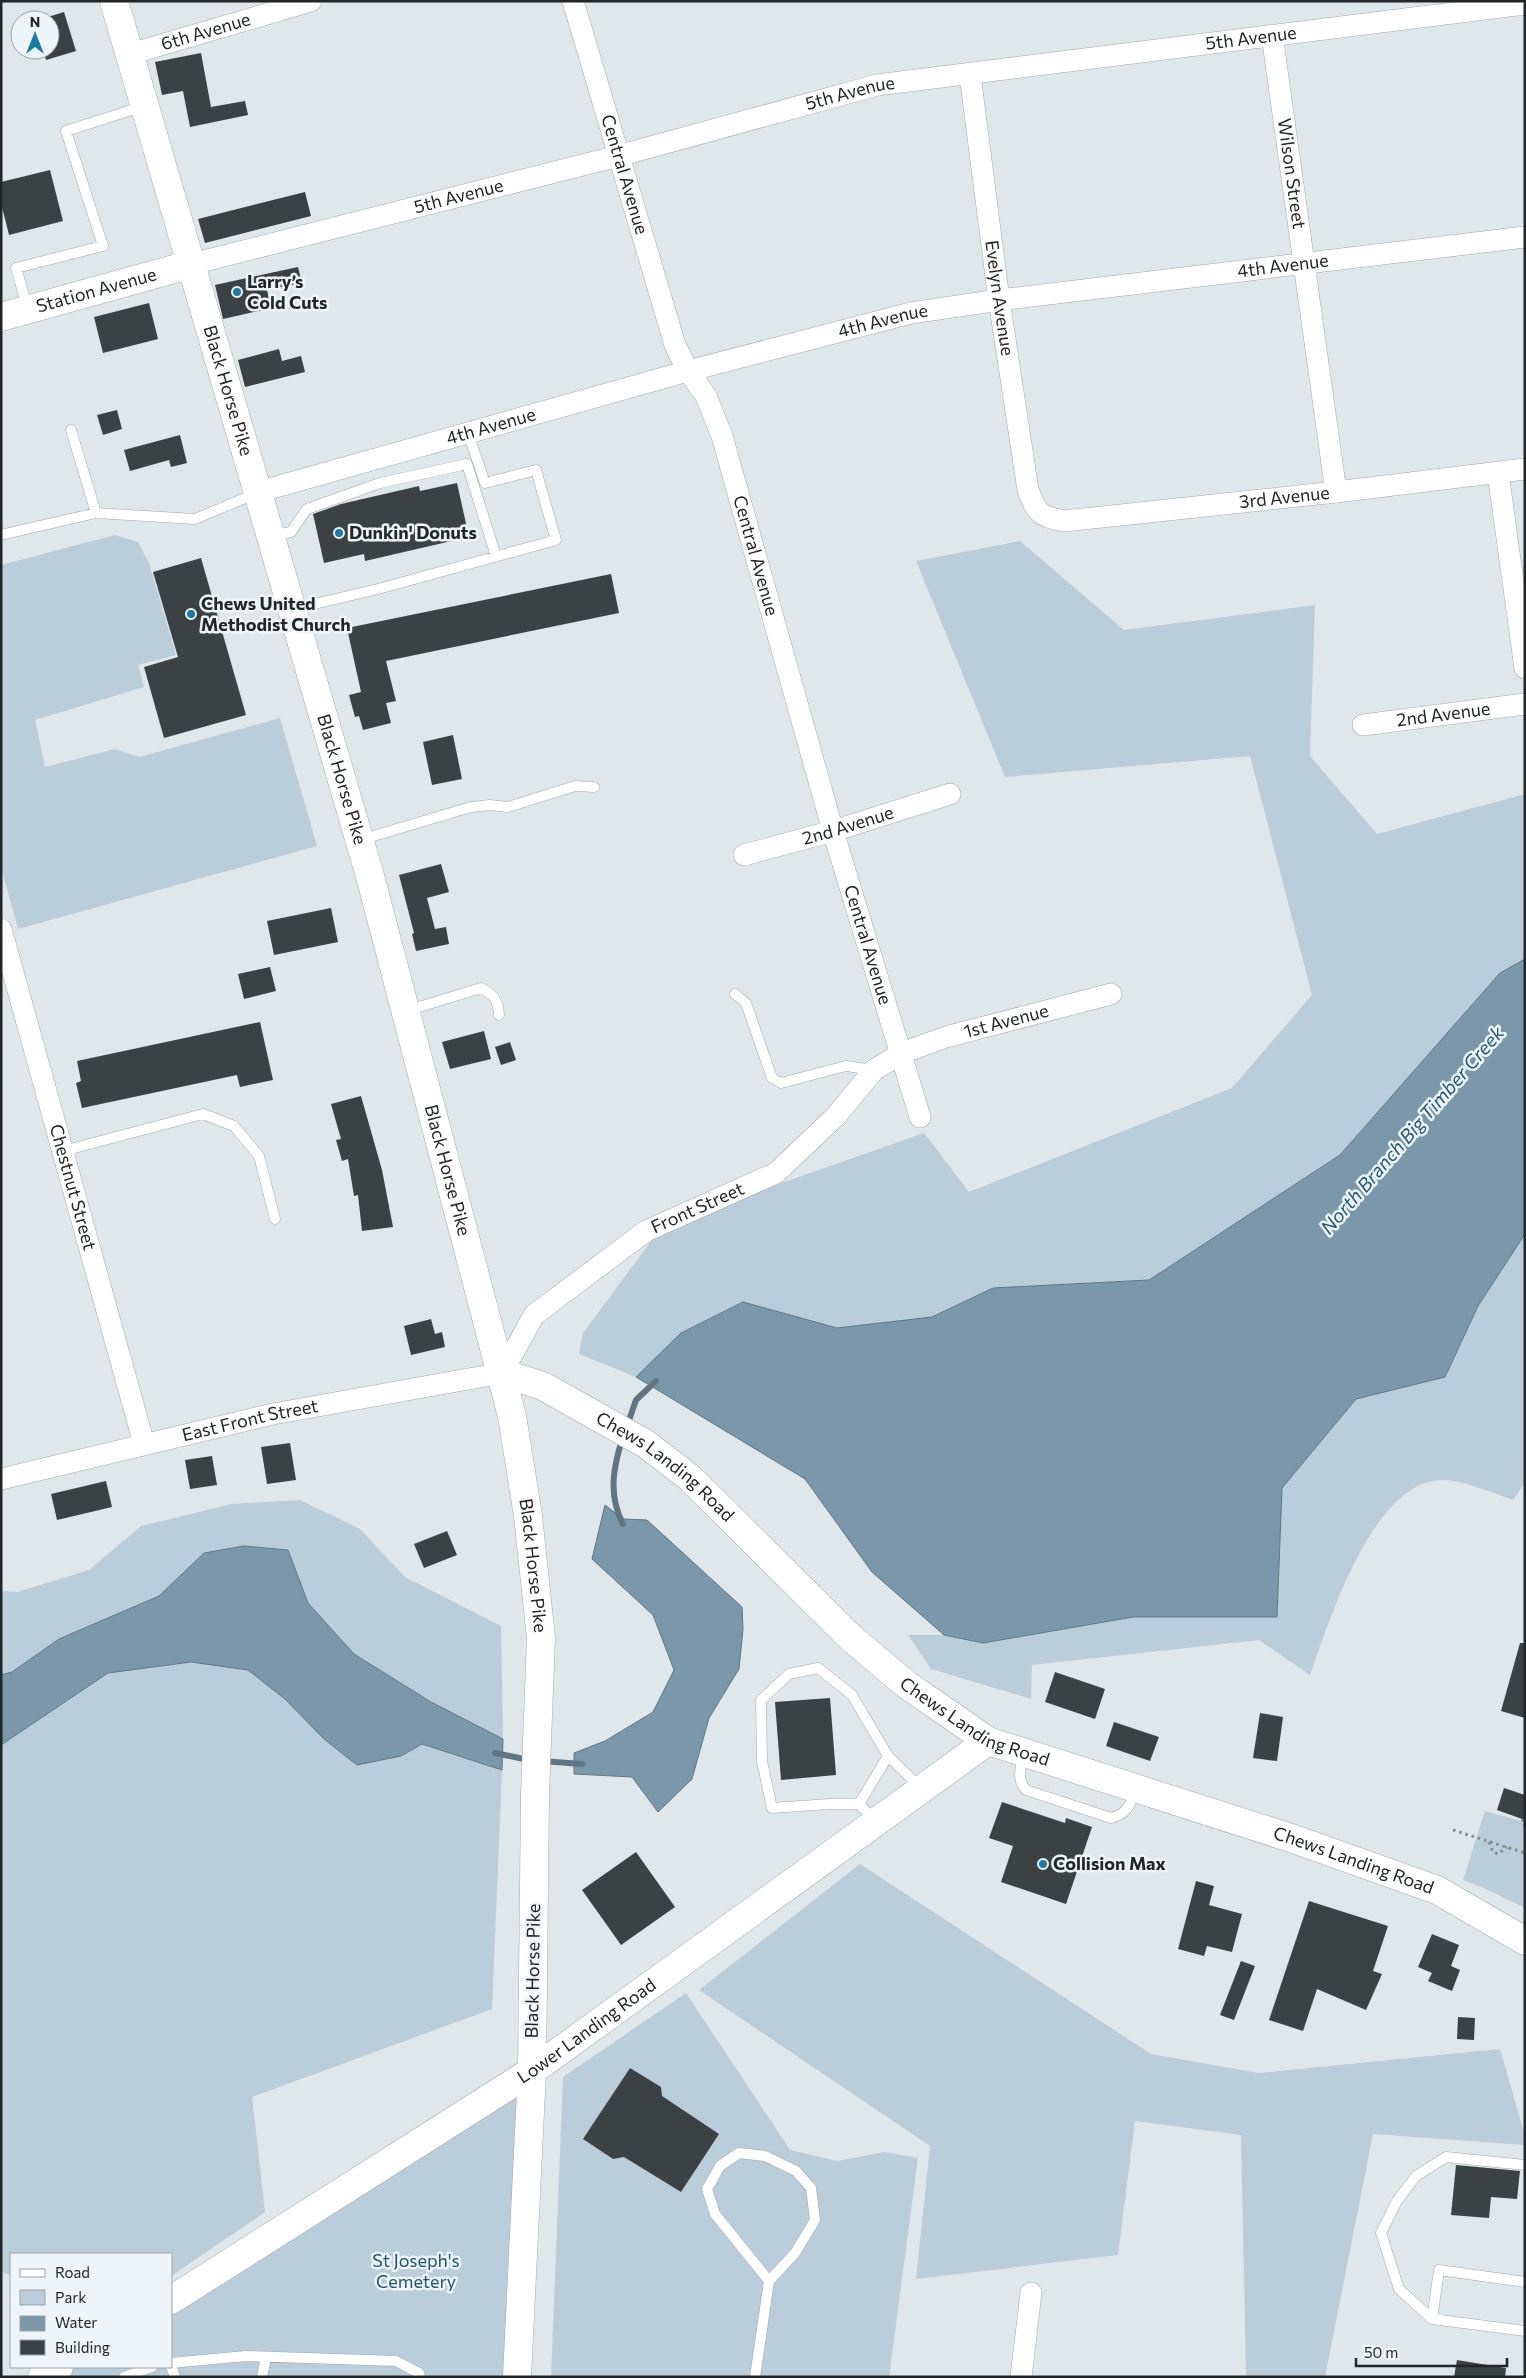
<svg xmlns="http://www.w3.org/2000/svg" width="1526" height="2378" font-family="Commissioner,sans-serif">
	<rect width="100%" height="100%" fill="#e0e7ea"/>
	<path fill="#bacdda" d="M115,535L138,542L149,563L176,655L138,665L144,687L35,720L45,767L115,749L139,757L280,718L317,846L18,929L1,867V565Z
		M1020,541L1124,630L1315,605L1310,756L1377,834L1525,794V959L1500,973L1340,1155L1148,1280L993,1288L932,1317L837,1328L743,1302L681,1333L636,1377L579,1354L583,1333L663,1225L924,1133L969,1192L1232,1088L1312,995L1250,756L1005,777L916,561Z
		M1525,1234V1483L1513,1500C1493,1493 1463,1480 1443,1480C1373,1479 1329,1622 1310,1675L1259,1640L1032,1665L1031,1699L931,1669L908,1635H944L984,1643L1133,1617H1277L1282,1488L1356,1399L1445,1377L1478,1306Z
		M300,1500L360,1529L405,1577L501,1626L503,1739L431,1702L354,1654L308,1603L287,1550L204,1553L159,1596L59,1639L12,1672L1,1675V1591L17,1592L89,1570L141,1526L232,1504Z
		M191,1662L248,1670L285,1699L401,1756L422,1744L502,1770L492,2009L252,2097L265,2212L171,2276V2254H11V2275L1,2272V1745L108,1673Z
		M1485,1811L1525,1822V1908L1484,1888L1463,1880Z
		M860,1864L1151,2054L1259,2073L1500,2049L1525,2136V2145L1373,2134L1325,2377H1246L1241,2135L1135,2121L1118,2255L916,2279L930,2146L699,1990Z
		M686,1993L790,2150L837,2161L884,2152L918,2158L889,2377H551L563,2077Z
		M532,2071L517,2377H42L59,2367H171V2300Z"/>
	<path fill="#7b98aa" stroke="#617683" d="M1525,959V1234L1478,1306L1445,1377L1356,1399L1282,1488L1277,1617H1133L983,1643L944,1635L872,1572L805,1479L636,1377L681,1333L743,1302L837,1328L932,1317L993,1288L1149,1280L1340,1155L1500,973Z
		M605,1505L623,1519L647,1520L742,1607L743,1629L739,1669L709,1718L692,1779L658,1812L632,1777L574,1774V1753L605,1741L653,1712L674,1670L653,1615L592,1559Z
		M244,1546L288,1550L308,1603L354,1654L431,1702L503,1739L502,1770L422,1744L401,1756L357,1765L324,1739L285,1699L248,1670L191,1662L108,1673L1,1745V1675L12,1672L59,1639L159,1596L204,1553Z"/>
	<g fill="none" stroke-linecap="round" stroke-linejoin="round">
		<path stroke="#617683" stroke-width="6" d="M627,1426L636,1400L656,1381
			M623,1437C613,1467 608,1495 623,1524
			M495,1753L529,1760
			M542,1761L582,1764"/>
	</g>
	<path fill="#3c4144" d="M64,12L76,51L46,60L43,50H50V20H38Z
		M201,53L211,107L245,101L248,115L190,127L183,91L162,95L155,62Z
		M50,170L63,221L9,235L1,203V182Z
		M305,192L311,216L205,243L198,219Z
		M298,267L302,283L267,290L271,308L223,319L215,285Z
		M149,303L158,339L103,353L94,317Z
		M279,349L282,361L301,356L305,372L245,387L238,360Z
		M117,410L122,429L103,435L97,415Z
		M180,435L187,463L171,467L169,460L130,471L124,450Z
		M457,483L469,537L365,561L364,554L324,563L313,514L341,504L419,486L420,491Z
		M201,558L246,715L164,738L144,667L178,657L153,572Z
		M611,574L619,613L386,661L396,701L386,703L391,723L363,730L359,716L355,717L349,695L361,692L347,628Z
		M453,735L462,779L432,785L423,742Z
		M441,864L449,892L427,898L435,929L446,927L449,944L416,951L412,934L414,933L399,875Z
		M331,908L338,942L274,955L267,921Z
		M270,967L276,991L244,999L238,974Z
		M260,1022L273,1080L240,1087L237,1075L82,1108L76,1083L81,1081L77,1061Z
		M484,1031L491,1059L450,1069L442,1042Z
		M510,1042L516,1060L501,1065L495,1047Z
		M361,1096L382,1170L393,1227L362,1231L358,1195L354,1196L348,1159L342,1161L336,1140L341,1139L331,1104Z
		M431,1319L435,1334L442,1332L445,1347L411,1355L404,1326Z
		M290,1443L296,1480L267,1484L261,1447Z
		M212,1456L217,1485L190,1489L185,1460Z
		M106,1481L112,1507L57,1520L51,1494Z
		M447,1531L457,1555L424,1568L414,1544Z
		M1520,1643H1525V1718L1501,1711Z
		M1055,1672L1105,1689L1095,1719L1045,1702Z
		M830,1698L836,1775L781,1780L775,1702Z
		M1260,1713L1283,1717L1277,1761L1253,1758Z
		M1114,1722L1159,1737L1150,1761L1106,1746Z
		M1504,1788L1525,1795V1820L1497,1810Z
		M1002,1802L1065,1823L1066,1818L1092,1827L1066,1904L1001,1882L1013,1846L989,1838Z
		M636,1852L675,1907L621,1945L582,1890Z
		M1196,1881L1214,1886L1209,1905L1242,1914L1232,1952L1207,1946L1204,1956L1178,1949Z
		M1309,1901L1388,1926L1373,1971L1382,1974L1366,2010L1317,1989L1303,2031L1269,2020Z
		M1432,1934L1459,1945L1451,1966L1460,1970L1452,1991L1428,1981L1432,1973L1418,1967Z
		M1241,1961L1255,1966L1234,2020L1220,2015Z
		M1458,2017L1475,2018L1474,2040L1457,2039Z
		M630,2068L661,2087L662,2096L719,2134L681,2192L624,2157L613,2159L583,2139Z
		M1456,2165L1520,2171L1517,2199L1491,2197L1489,2218L1451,2215Z
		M1457,2360L1506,2368L1505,2377H1454Z"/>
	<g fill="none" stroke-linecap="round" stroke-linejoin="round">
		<g stroke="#a3a9ad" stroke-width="11">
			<path id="lane" d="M28,309L16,268L103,246L66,131L144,106
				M71,430L96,513
				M1,535L96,513L195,519L257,493
				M271,536L291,532L307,509L380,483L467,464L496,556
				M293,609L378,589L556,540L536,470L485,483L468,433
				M360,840L471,807L490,805L508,807L575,786L594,787
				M735,994L746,1003L772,1078L781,1083L846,1066L874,1070
				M406,1011L481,988C494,995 498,1000 499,1015
				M63,1151L203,1114L234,1126L259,1156L275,1219
				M1024,1753C1021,1767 1016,1779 1026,1790L1111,1818C1128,1814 1130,1804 1136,1790
				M859,1804L888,1756
				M875,1820L859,1804H830L772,1808L762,1761L761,1700L789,1674L818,1668L852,1695L888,1756L921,1788
				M1525,2282L1439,2270L1432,2319L1525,2331
				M1432,2319L1399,2289L1381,2233L1397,2201L1416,2176L1446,2157L1525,2165
				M171,2363L246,2356L396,2361L419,2373L420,2377
				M171,2366L175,2377
				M124,2377L152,2367
				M262,2377L266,2357
				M755,2377L769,2281L795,2253L815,2220L811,2188L796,2171L765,2156L739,2153L720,2166L707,2189L715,2214L769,2281"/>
		</g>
		<g stroke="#a3a9ad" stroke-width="22">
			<g id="street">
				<path id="s1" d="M573,1L675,345L688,371L706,396L722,436L833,831L920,1117"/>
				<path id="s2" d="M1272,35L1336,492"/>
				<path id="s3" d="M130,54L311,1"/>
				<path id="s4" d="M970,75L999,300L1028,490C1037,513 1039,516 1064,521L1336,492L1525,469"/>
				<path id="s5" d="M192,264L618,156L877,85L1525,4"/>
				<path d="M1498,473L1525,668"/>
				<path id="s6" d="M258,492L688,371L911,313L999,300L1525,237"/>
				<path id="s7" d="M1363,725L1525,704"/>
				<path id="s8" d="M744,855L833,831L950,794"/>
				<path id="s9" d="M1,929L144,1444"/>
				<path id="s10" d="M1,1479L273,1414L502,1373L534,1315L646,1231L776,1173L836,1116L874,1070L902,1053L946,1037L1111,994"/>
				<path d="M1021,2377L1031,2293"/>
			</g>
		</g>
		<g stroke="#a3a9ad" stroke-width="29">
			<g id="secondary">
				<path id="s11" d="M1,317L192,264"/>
				<path id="s12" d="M502,1373L543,1386L646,1444L690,1478L850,1637L907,1685L988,1741L1291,1838L1437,1890L1525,1941"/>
				<path id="s13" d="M171,2300L532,2071L988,1741"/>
				<path d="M42,2377L59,2367"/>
			</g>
		</g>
		<g stroke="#a3a9ad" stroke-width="29">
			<g id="primary">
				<path id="s14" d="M114,1L370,876L512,1416L528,1516L541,1638L535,1794L532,2071L517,2377"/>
			</g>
		</g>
		<path stroke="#878c8e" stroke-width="3" stroke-dasharray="2.5 4" stroke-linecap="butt" d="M1523,1819L1522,1824L1525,1825
			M1453,1830L1525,1853
			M1489,1842L1493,1852L1498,1854L1507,1847"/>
		<use href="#lane" stroke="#fff" stroke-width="10"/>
		<use href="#street" stroke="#fff" stroke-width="21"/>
		<use href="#secondary" stroke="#fff" stroke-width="28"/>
		<use href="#primary" stroke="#fff" stroke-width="28"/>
	</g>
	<g fill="#1c7aa7" stroke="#eef4f8" stroke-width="2">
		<circle cx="237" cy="292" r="5"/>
		<circle cx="339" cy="533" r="5"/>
		<circle cx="191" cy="614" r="5"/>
		<circle cx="1043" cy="1864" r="5"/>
	</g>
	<g text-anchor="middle" stroke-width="5" stroke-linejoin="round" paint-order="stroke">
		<g font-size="18" fill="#232627" stroke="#eef4f8">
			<text dy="6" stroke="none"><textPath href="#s3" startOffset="79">6th Avenue</textPath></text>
			<text dy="6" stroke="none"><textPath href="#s5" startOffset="1085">5th Avenue</textPath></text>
			<text dy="6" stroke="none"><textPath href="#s5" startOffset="680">5th Avenue</textPath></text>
			<text dy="6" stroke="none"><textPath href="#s2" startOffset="140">Wilson Street</textPath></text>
			<text dy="6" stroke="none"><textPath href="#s1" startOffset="181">Central Avenue</textPath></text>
			<text dy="6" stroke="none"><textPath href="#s5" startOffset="275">5th Avenue</textPath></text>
			<text dy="6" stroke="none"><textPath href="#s6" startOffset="1052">4th Avenue</textPath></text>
			<text dy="6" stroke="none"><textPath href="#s11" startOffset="99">Station Avenue</textPath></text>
			<text dy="6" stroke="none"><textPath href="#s4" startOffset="225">Evelyn Avenue</textPath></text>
			<text dy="6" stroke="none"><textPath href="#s6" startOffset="648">4th Avenue</textPath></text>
			<text dy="6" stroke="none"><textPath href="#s14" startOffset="406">Black Horse Pike</textPath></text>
			<text dy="6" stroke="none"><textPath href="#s6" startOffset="242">4th Avenue</textPath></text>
			<text dy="6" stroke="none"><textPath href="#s4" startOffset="692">3rd Avenue</textPath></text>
			<text dy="6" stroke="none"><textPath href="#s1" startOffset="586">Central Avenue</textPath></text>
			<text dy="6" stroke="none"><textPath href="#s7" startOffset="81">2nd Avenue</textPath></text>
			<text dy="6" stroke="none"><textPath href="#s14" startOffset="811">Black Horse Pike</textPath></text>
			<text dy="6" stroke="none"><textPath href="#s8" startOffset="108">2nd Avenue</textPath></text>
			<text dy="6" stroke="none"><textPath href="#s1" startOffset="991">Central Avenue</textPath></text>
			<text dy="6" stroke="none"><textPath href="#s10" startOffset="1145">1st Avenue</textPath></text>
			<text dy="6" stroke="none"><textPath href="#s14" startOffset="1216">Black Horse Pike</textPath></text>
			<text dy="6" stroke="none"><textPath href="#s9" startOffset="268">Chestnut Street</textPath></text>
			<text dy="6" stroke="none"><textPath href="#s10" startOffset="775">Front Street</textPath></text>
			<text dy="6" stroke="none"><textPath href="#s10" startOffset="256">East Front Street</textPath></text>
			<text dy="6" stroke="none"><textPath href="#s12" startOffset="190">Chews Landing Road</textPath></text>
			<text dy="6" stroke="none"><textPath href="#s14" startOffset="1621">Black Horse Pike</textPath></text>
			<text dy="6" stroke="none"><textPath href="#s12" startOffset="595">Chews Landing Road</textPath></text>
			<text dy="6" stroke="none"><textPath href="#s12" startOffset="1000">Chews Landing Road</textPath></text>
			<text transform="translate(533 1971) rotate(-89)" y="6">Black Horse Pike</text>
			<text dy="6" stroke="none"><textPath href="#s13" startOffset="495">Lower Landing Road</textPath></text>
		</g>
		<g font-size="18" font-weight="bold" fill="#232627" stroke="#eef4f8" text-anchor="start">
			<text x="247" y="288">Larry’s<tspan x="247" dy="21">Cold Cuts</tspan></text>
			<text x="349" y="539">Dunkin' Donuts</text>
			<text x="201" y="610">Chews United<tspan x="201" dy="21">Methodist Church</tspan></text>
			<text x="1053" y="1870">Collision Max</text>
		</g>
		<g font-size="18" fill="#205571" stroke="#eef4f8">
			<text x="416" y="2267">St Joseph's<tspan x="416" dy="21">Cemetery</tspan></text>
		</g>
		<g font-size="19" font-style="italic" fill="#245975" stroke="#eef4f8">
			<text transform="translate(1412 1130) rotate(-49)" y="7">North Branch Big Timber Creek</text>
		</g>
	</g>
	<rect width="1526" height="2378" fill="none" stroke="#232627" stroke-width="5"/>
	<rect x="10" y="2253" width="162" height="115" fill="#eef4f8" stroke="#9da2a4"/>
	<rect x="20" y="2269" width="25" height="8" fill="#ffffff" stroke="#9da2a4"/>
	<text x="55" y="2278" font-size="15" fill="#232627">Road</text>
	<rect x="20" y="2290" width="25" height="15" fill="#bacdda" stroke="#9da2a4"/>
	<text x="55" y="2303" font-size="15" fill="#232627">Park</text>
	<rect x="20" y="2316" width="25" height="15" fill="#7b98aa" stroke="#9da2a4"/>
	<text x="55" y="2328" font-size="15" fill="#232627">Water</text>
	<rect x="20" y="2340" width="25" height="15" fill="#3c4144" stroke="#9da2a4"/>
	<text x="55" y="2353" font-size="15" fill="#232627">Building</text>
	<g transform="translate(35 35)"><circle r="24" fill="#eef4f8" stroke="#9da2a4"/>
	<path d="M0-4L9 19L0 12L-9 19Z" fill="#1c7aa7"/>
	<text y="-8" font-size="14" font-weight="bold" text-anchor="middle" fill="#232627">N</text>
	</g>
	<path d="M1356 2358v8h151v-8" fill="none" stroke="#232627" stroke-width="2.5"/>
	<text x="1364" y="2358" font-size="15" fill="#232627" stroke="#eef4f8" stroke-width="4" paint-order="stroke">50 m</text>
</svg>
